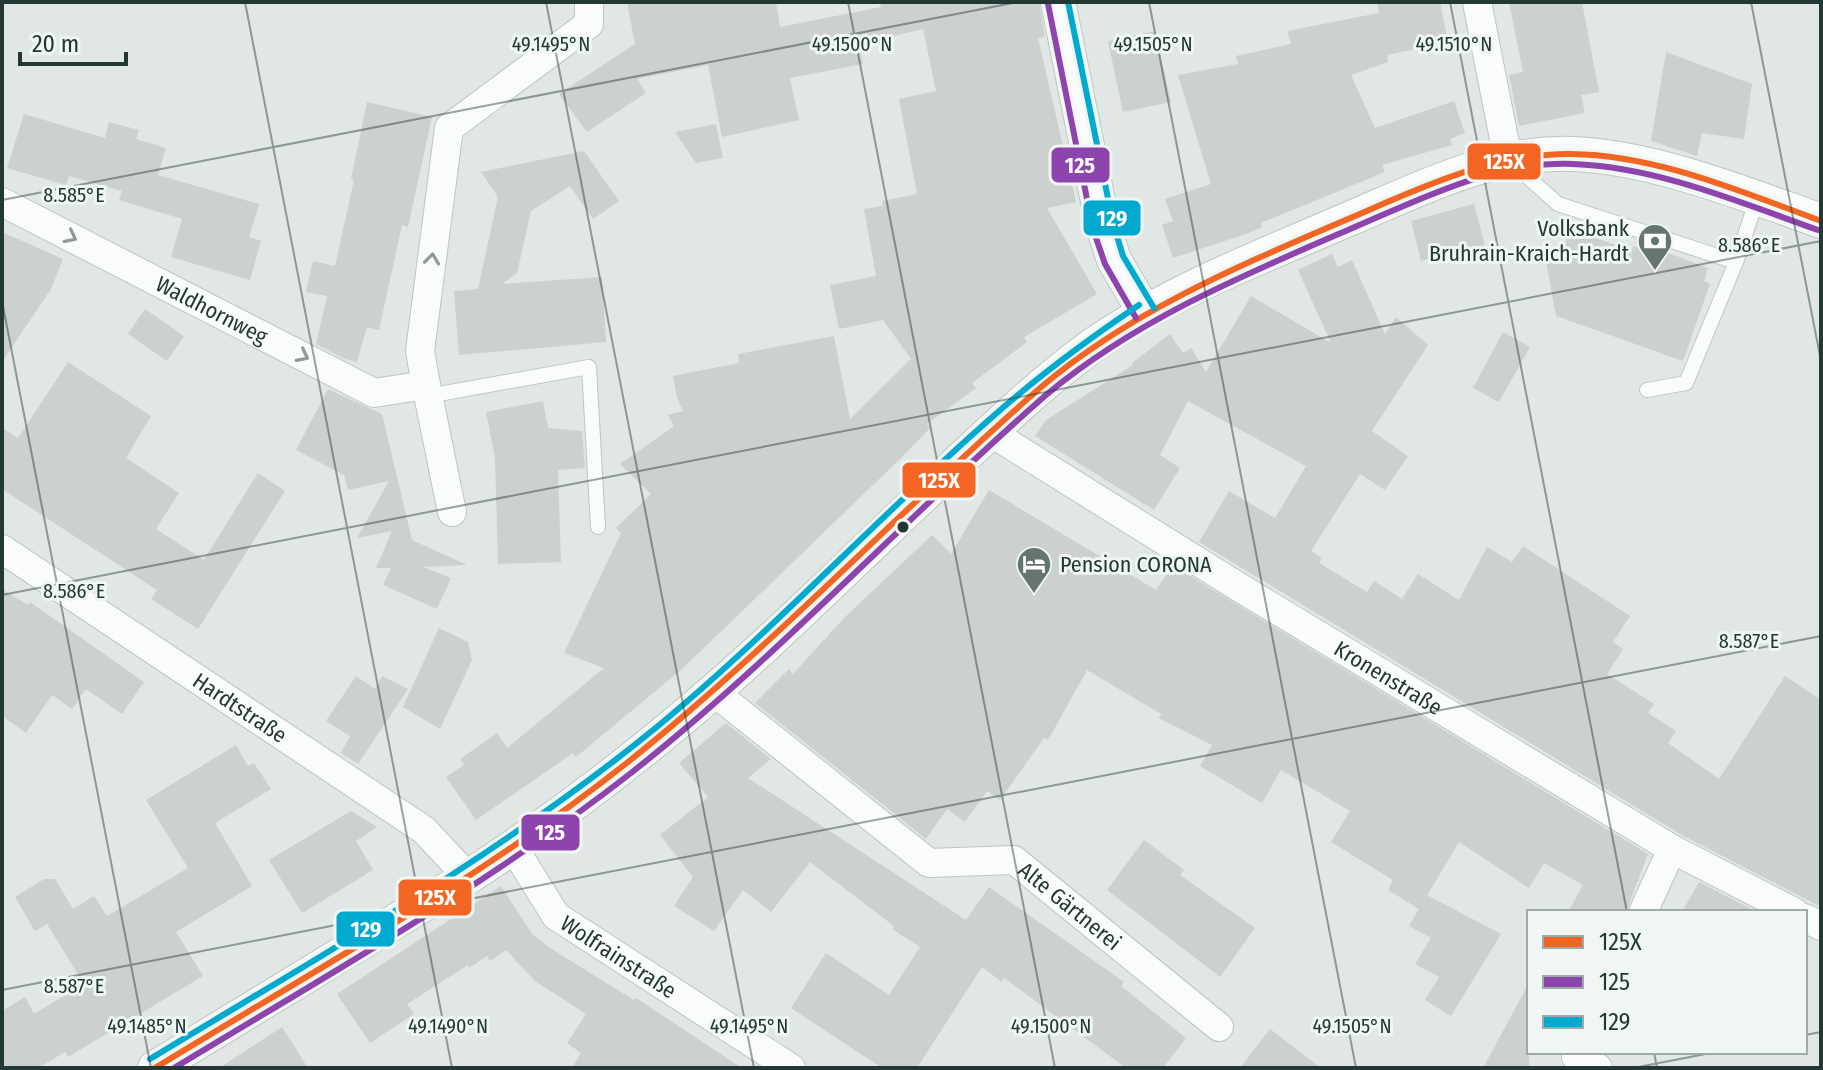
<svg xmlns="http://www.w3.org/2000/svg" width="1823" height="1070" font-family="'Fira Sans Condensed',sans-serif">
	<rect width="100%" height="100%" fill="#e1e7e5"/>
	<path fill="#ccd0cf" d="M627,2H776L780,27L881,7L880,2H1039L1045,37L1038,38L1076,202L1047,208L1097,294L1024,337L1027,342L972,383L976,388L927,424L931,427L903,456L682,669L576,757L573,753L476,820L446,777L464,765L460,759L497,733L507,748L604,668L564,653L621,533L616,528L651,494L620,464L674,426L668,415L683,411L677,398L673,376L739,363L738,354L834,336L850,419L911,359L883,320L839,329L830,285L876,276L864,209L883,206L882,201L917,194L899,99L936,91L923,29L859,44L863,64L790,78L799,120L722,137L708,65L637,79L646,93L587,132L559,94L635,44Z
		M1377,2H1440L1448,42L1387,55L1388,62L1351,75L1375,128L1454,101L1465,133L1450,139L1452,145L1382,165L1385,172L1261,223L1262,227L1249,233L1173,258L1162,225L1173,221L1165,199L1211,184L1178,75L1238,64L1236,56L1291,44L1287,31L1379,13Z
		M1509,2H1582L1599,92L1581,95L1585,113L1519,126L1509,75L1523,72Z
		M1155,31L1171,102L1123,112L1108,41Z
		M1666,52L1752,84L1744,139L1702,133L1697,156L1651,141Z
		M367,102L432,117L408,227L402,225L379,330L367,327L357,362L343,358L316,344L327,296L306,292L313,261L335,266L354,180L351,179Z
		M24,114L105,138L109,122L139,130L136,139L166,148L158,175L259,204L249,237L261,241L250,280L171,257L182,219L119,200L122,191L69,176L66,185L7,168Z
		M716,124L723,158L696,163L675,132Z
		M584,151L619,201L593,219L570,186L531,211L517,273L502,284L602,277L606,342L459,355L454,291L478,289L498,197L481,172Z
		M1474,204L1485,245L1421,261L1411,221Z
		M2,232L63,259L51,289L2,362Z
		M1579,232L1630,250L1631,256L1633,246L1664,257L1666,252L1708,268L1704,281L1710,284L1683,361L1556,316L1545,256L1559,261L1568,235L1577,238Z
		M1332,254L1338,267L1352,260L1385,334L1396,317L1428,345L1372,431L1408,456L1385,490L1360,474L1311,551L1322,558L1319,563L1367,592L1374,581L1402,599L1418,574L1459,600L1487,547L1512,562L1523,546L1630,616L1613,642L1623,649L1607,674L1654,704L1648,713L1676,731L1668,743L1719,779L1785,676L1821,700V907L1680,834L1199,542L1229,491L1275,518L1306,466L1188,401L1160,455L1180,468L1154,510L1035,436L1046,420L1133,365L1132,363L1170,334L1183,353L1191,348L1206,372L1251,296L1331,343L1298,270Z
		M145,309L184,336L167,361L128,334Z
		M1503,332L1530,347L1499,402L1473,388Z
		M68,362L151,416L126,458L179,493L156,529L204,560L258,473L285,491L198,629L151,599L157,590L2,489V428L18,438Z
		M328,389L382,414L412,540L467,565L423,567L451,578L437,609L383,585L391,568H376L392,531L357,538L389,481L348,490L344,475L296,450Z
		M543,401L548,428L582,431L585,468L558,470L561,562L498,564L495,458L486,412Z
		M989,490L1156,590L1171,568L1180,574L1182,571L1648,854L1626,912H1568L1583,885L1544,863L1529,888L1459,842L1419,909L1388,890L1393,880L1331,842L1350,811L1281,770L1262,803L1200,766L1212,745L1159,718L1161,714L1087,670L1048,740L1044,738L1000,800L987,791L965,822L947,809L926,839L755,703L789,669L793,674L844,618L932,535L951,554Z
		M2,589L28,605L30,602L144,682L122,714L86,689L72,709L52,695L26,733L2,716Z
		M439,628L468,642L472,660L440,729L403,707Z
		M356,676L375,689L382,676L408,689L358,764L341,753L350,736L326,721Z
		M726,723L771,759L748,778L966,920L989,887L1124,982L1121,986L1186,1038L1163,1068H1126L1004,978L1002,982L982,967L917,1068H882L791,1008L826,953L889,995L920,947L892,929L894,926L810,862L771,912L743,890L714,931L674,906L693,877L660,835L708,797L679,763Z
		M236,745L248,766L254,763L271,789L215,823L252,886L176,932L203,976L68,1057L65,1052L38,1068H2V1011L25,997L34,1014L84,984L47,924L35,931L15,897L44,879H55L73,909L94,896L107,916L188,868L146,800Z
		M351,811L377,827L356,841L373,870L302,913L269,860Z
		M1144,840L1184,870L1180,875L1255,928L1220,977L1107,890Z
		M1699,882L1757,912H1682Z
		M501,886L532,934L550,948L634,1000L636,998L742,1068H572L581,1053L567,1043L586,1014L535,981L506,950L490,961L487,956L469,968L468,965L407,1004L414,1014L370,1043L337,994Z
		M1427,895L1501,934L1451,1016L1425,1000L1439,977L1415,964L1431,938L1409,926Z
		M1529,983V1068H1483Z
		M282,1027L308,1068H219Z
		M1270,1029L1321,1068H1240Z"/>
	<g fill="none" stroke-linecap="round" stroke-linejoin="round">
		<g stroke="#bec4c2" stroke-width="16">
			<path id="service" d="M1513,164L1558,204L1736,262
				M1647,390L1686,383L1736,262L1757,199
				M428,396L589,367L598,527"/>
		</g>
		<g stroke="#bec4c2" stroke-width="30">
			<g id="minor">
				<path d="M1477,2L1508,159"/>
				<path id="s1" d="M2,202L374,393L426,385L420,351L449,128L589,24V2"/>
				<path d="M426,385L452,512"/>
				<path id="s2" d="M990,432L1242,589L1672,849L1794,912"/>
				<path id="s3" d="M2,549L424,830L468,877"/>
				<path id="s4" d="M714,692L929,863L1014,860L1219,1027"/>
				<path id="s5" d="M513,847L556,916L791,1068"/>
				<path d="M1643,912L1672,849"/>
				<path d="M1805,918L1821,926"/>
				<path d="M1576,1057L1598,1068"/>
			</g>
		</g>
		<g stroke="#bec4c2" stroke-width="36">
			<path id="tertiary" d="M1058,2L1103,226L1114,260L1145,313
				M155,1068L468,877C576,807 677,727 772,639C834,581 896,521 958,462C1001,422 1044,381 1092,346C1171,291 1263,256 1351,218C1422,188 1494,151 1573,154C1653,157 1745,194 1821,221"/>
		</g>
		<use href="#service" stroke="#fafbfb" stroke-width="14"/>
		<use href="#minor" stroke="#fafbfb" stroke-width="28"/>
		<use href="#tertiary" stroke="#fafbfb" stroke-width="34"/>
		<g stroke="#eff6f3" stroke-width="12">
			<path id="bus-1" d="M155,1068C315,970 481,879 628,762C773,646 900,510 1040,388C1130,312 1234,268 1341,222C1414,191 1489,153 1571,154C1657,155 1742,192 1821,221"/>
		</g>
		<g stroke="#eff6f3" stroke-width="12">
			<path id="bus-2" d="M1048,4L1093,229L1105,264L1136,318
				M174,1068C329,974 488,885 631,773C778,657 905,518 1046,395C1136,320 1241,276 1348,230C1419,200 1493,161 1573,164C1657,167 1739,202 1818,230"/>
		</g>
		<g stroke="#eff6f3" stroke-width="12">
			<path id="bus-3" d="M1068,2L1113,223L1123,256L1154,308
				M150,1059C323,954 501,855 658,726C774,630 877,518 990,419C1037,377 1087,340 1139,305"/>
		</g>
		<use href="#bus-1" stroke="#f26522" stroke-width="6"/>
		<use href="#bus-2" stroke="#8e44ad" stroke-width="6"/>
		<use href="#bus-3" stroke="#00a9ce" stroke-width="6"/>
	</g>
	<defs><path id="oneway-chevron" d="M-2-3.5L2.5 0L-2 3.5" fill="none" stroke-width="1.6" stroke-linecap="round" stroke-linejoin="round" transform="scale(2)"/></defs>
	<g stroke="#8e9998">
		<use href="#oneway-chevron" transform="translate(71 237) rotate(27)"/>
		<use href="#oneway-chevron" transform="translate(432 259) rotate(-83)"/>
		<use href="#oneway-chevron" transform="translate(303 356) rotate(27)"/>
	</g>
	<path fill="none" stroke="#233734" stroke-width="2" stroke-opacity="0.45" d="M245,2L452,1068M546,2L754,1068M848,2L1055,1068M1149,2L1356,1068M1450,2L1627,912M1751,2L1821,361M2,200L1018,2M2,301L151,1068M2,595L1821,241M2,990L1821,636M1805,1035L1821,1032M1654,1052L1657,1068M1633,1068L1716,1052"/>
	<defs>
		<g id="bank-pin" transform="scale(1.8)"><path d="M0 17L-7.5 6A9.5 9.5 0 1 1 7.5 6Z" fill="#667572" stroke="#eff6f3"/><path d="M-6-4H6V4H-6ZM0-2.3a2.3 2.3 0 1 0 0 4.6a2.3 2.3 0 1 0 0-4.6Z" fill="#fff"/></g>
		<g id="hotel-pin" transform="scale(1.8)"><path d="M0 17L-7.5 6A9.5 9.5 0 1 1 7.5 6Z" fill="#667572" stroke="#eff6f3"/><path d="M-6-4.5h1.5V1H6V5H4.5V3h-9V5H-6ZM-4 0a1.8 1.8 0 1 1 3.6 0ZM.5 0V-2.5h3Q6-2.5 6 0Z" fill="#fff"/></g>
	</defs>
	<g fill-rule="evenodd">
		<use href="#bank-pin" x="1655" y="241"/>
		<use href="#hotel-pin" x="1034" y="564"/>
	</g>
	<circle fill="#233734" stroke="#eff6f3" stroke-width="3" cx="903" cy="527" r="7"/>
	<g text-anchor="middle" stroke-width="6" stroke-linejoin="round" paint-order="stroke">
		<g font-size="22" fill="#233734" stroke="#eff6f3" text-anchor="end">
			<text x="1629" y="236">Volksbank<tspan x="1629" dy="25">Bruhrain-Kraich-Hardt</tspan></text>
			<text x="1060" y="572" text-anchor="start">Pension CORONA</text>
		</g>
		<g font-size="22" fill="#233734" stroke="#eff6f3">
			<text dy="8" stroke="none"><textPath href="#s1" startOffset="236">Waldhornweg</textPath></text>
			<text dy="8" stroke="none"><textPath href="#s2" startOffset="468">Kronenstraße</textPath></text>
			<text dy="8" stroke="none"><textPath href="#s3" startOffset="286">Hardtstraße</textPath></text>
			<text dy="8" stroke="none"><textPath href="#s4" startOffset="432">Alte Gärtnerei</textPath></text>
			<text dy="8" stroke="none"><textPath href="#s5" startOffset="156">Wolfrainstraße</textPath></text>
		</g>
	</g>
	<g font-size="20" text-anchor="middle" fill="#233734" stroke="#eff6f3" stroke-width="6" stroke-linejoin="round" paint-order="stroke">
		<text x="551" y="51">49.1495°N</text>
		<text x="852" y="51">49.1500°N</text>
		<text x="1153" y="51">49.1505°N</text>
		<text x="1454" y="51">49.1510°N</text>
		<text x="74" y="202">8.585°E</text>
		<text x="1749" y="252">8.586°E</text>
		<text x="74" y="598">8.586°E</text>
		<text x="1749" y="648">8.587°E</text>
		<text x="74" y="993">8.587°E</text>
		<text x="147" y="1033">49.1485°N</text>
		<text x="448" y="1033">49.1490°N</text>
		<text x="749" y="1033">49.1495°N</text>
		<text x="1051" y="1033">49.1500°N</text>
		<text x="1352" y="1033">49.1505°N</text>
	</g>
	<g stroke="#eff6f3" stroke-width="3">
		<rect x="1466" y="142" width="76" height="39" rx="8" fill="#f26522"/>
		<rect x="1050" y="146" width="61" height="38" rx="8" fill="#8e44ad"/>
		<rect x="1082" y="199" width="60" height="38" rx="8" fill="#00a9ce"/>
		<rect x="901" y="461" width="76" height="38" rx="8" fill="#f26522"/>
		<rect x="520" y="813" width="61" height="39" rx="8" fill="#8e44ad"/>
		<rect x="397" y="878" width="76" height="39" rx="8" fill="#f26522"/>
		<rect x="335" y="910" width="61" height="38" rx="8" fill="#00a9ce"/>
	</g>
	<g font-size="22" text-anchor="middle" font-weight="bold" fill="#fff">
		<text x="1504" y="169">125X</text>
		<text x="1080" y="173">125</text>
		<text x="1112" y="226">129</text>
		<text x="939" y="488">125X</text>
		<text x="550" y="840">125</text>
		<text x="435" y="905">125X</text>
		<text x="366" y="937">129</text>
	</g>
	<rect width="1823" height="1070" fill="none" stroke="#233734" stroke-width="8"/>
	<rect x="1527" y="910" width="280" height="144" fill="#eff6f3" stroke="#9daaa7" stroke-width="2"/>
	<rect x="1543" y="936" width="40" height="12" fill="#f26522" stroke="#9daaa7" stroke-width="2"/>
	<text x="1599" y="950" font-size="24" fill="#233734">125X</text>
	<rect x="1543" y="976" width="40" height="12" fill="#8e44ad" stroke="#9daaa7" stroke-width="2"/>
	<text x="1599" y="990" font-size="24" fill="#233734">125</text>
	<rect x="1543" y="1016" width="40" height="12" fill="#00a9ce" stroke="#9daaa7" stroke-width="2"/>
	<text x="1599" y="1030" font-size="24" fill="#233734">129</text>
	<path d="M20 52v12h106v-12" fill="none" stroke="#233734" stroke-width="4"/>
	<text x="32" y="52" font-size="24" fill="#233734" stroke="#eff6f3" stroke-width="6" paint-order="stroke">20 m</text>
</svg>
